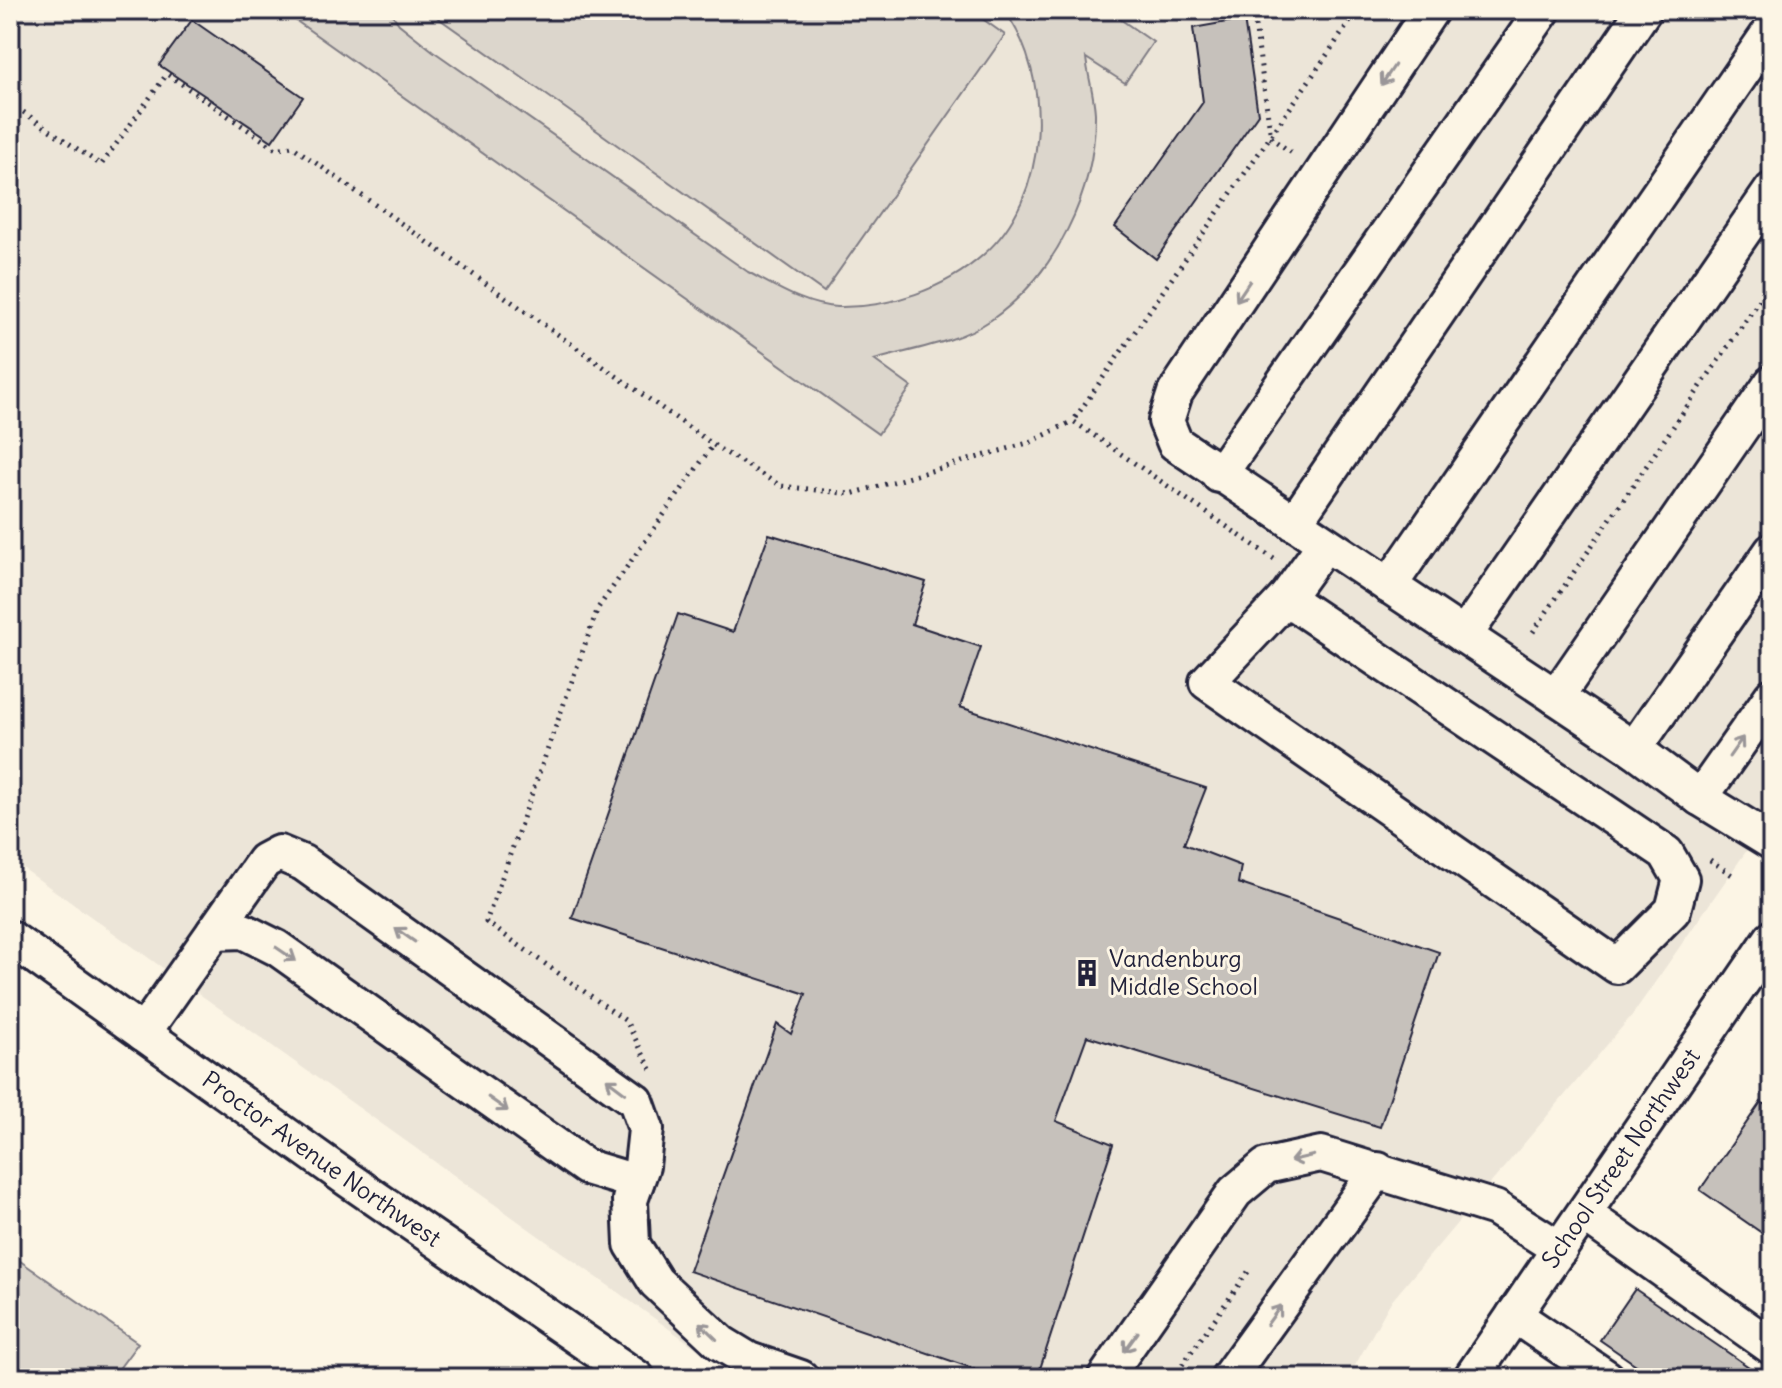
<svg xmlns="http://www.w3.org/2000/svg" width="1782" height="1388" font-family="Delius,sans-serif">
	<rect width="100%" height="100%" fill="#fcf5e5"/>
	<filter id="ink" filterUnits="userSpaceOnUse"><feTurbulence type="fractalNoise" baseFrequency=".0125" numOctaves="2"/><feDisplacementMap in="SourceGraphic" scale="16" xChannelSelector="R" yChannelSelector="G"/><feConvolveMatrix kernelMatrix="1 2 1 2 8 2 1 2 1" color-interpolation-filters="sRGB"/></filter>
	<g filter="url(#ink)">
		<path fill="#ece5d8" d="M10,10H1772V814L1633,1014L1390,1303L1348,1378H738L10,859Z"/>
		<path fill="#dcd6cc" stroke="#7f7c84" stroke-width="2" d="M281,10H389L399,24L433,51L748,272C775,286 806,306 838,307C889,308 945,289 983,255C1050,197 1054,78 1004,10H1107L1153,42L1125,83L1086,58C1088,76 1094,95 1095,113C1096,191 1056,275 991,320C957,343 912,349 874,360L911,387L878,434Z
			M427,10H970L1005,35L824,292Z
			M10,1254L138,1343L112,1378H10Z"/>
		<path fill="#c6c1bb" stroke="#22223b" stroke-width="2" d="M1244,19L1258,114L1156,259L1115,227L1203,102L1193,28Z
			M192,20L303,97L272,141L159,65Z
			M769,534L926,582L912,624L981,647L960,707L1206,788L1184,844L1241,866L1238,883L1439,952L1380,1127L1087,1036L1056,1121L1113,1144L1037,1378H1001L689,1271L777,1024L791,1034L806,994L572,918L678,614L733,632Z
			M1761,1102L1772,1110V1240L1700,1190Z
			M1635,1289L1765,1378H1655L1600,1340Z"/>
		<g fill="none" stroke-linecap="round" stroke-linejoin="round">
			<g stroke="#22223b" stroke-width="40">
				<g id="minor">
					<path d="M1431,10L1175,393L1166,421L1175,443L1634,749L1700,798L1772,842"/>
					<path d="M1219,475L1543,10"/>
					<path d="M1294,523L1644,10"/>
					<path d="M1389,586L1772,29"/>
					<path d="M1286,598L1666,853L1681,879L1673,910L1617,966L1207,682Z"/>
					<path d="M1286,598L1325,544"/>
					<path d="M1464,636L1772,190"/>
					<path d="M1556,697L1772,383"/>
					<path d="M1634,749L1772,551"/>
					<path d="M1700,798L1772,696"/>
					<path d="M214,932L243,931L277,948L586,1167L636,1182"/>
					<path id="s1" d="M10,938L349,1180L637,1378"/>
					<path d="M143,1033L264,861L279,853L303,863L636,1101L646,1129L642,1166L630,1200L632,1244L656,1282L721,1343L749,1360L801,1378"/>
					<path d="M1584,1214L1772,1347"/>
					<path d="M1514,1315L1607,1378"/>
					<path d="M1105,1378L1235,1192L1266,1166L1321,1154L1495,1208L1560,1249"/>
					<path d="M1228,1378L1378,1170"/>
					<path id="s2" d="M1471,1378L1772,938"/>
				</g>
			</g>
			<path stroke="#22223b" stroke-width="5" stroke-dasharray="2 6" stroke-linecap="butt" d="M1253,10L1271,138L1292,153
				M10,103L101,165L167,74L276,149L292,146L718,448L781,486L851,494L1031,442L1073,421
				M1274,559L1073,421L1358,10
				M1533,632L1772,282
				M1710,860L1735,877
				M651,1069L626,1021L486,922L598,608L713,445
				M1173,1378L1250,1269"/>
			<use href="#minor" stroke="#fcf5e5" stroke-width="34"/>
		</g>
		<defs><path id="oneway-shaft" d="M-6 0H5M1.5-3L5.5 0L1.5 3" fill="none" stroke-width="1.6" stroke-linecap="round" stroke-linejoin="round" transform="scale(2)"/></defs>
		<g stroke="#9a9698">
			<use href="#oneway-shaft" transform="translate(1388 75) rotate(124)"/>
			<use href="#oneway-shaft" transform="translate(1243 291) rotate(124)"/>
			<use href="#oneway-shaft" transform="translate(1736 747) rotate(-55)"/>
			<use href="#oneway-shaft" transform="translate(405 935) rotate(-145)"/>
			<use href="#oneway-shaft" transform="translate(286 954) rotate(34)"/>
			<use href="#oneway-shaft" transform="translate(616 1086) rotate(-143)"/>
			<use href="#oneway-shaft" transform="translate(498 1104) rotate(35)"/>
			<use href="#oneway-shaft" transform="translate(1302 1158) rotate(167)"/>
			<use href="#oneway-shaft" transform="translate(1274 1315) rotate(-54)"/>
			<use href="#oneway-shaft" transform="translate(708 1331) rotate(-136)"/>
			<use href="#oneway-shaft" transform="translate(1131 1342) rotate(126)"/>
		</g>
	</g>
	<defs>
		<g id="building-bare" transform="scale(2.16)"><path d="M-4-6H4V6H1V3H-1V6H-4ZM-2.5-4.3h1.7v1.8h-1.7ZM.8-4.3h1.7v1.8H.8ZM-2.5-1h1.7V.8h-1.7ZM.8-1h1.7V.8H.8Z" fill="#22223b" stroke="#fcf5e5" stroke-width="2.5" paint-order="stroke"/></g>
	</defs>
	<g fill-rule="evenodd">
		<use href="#building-bare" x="1087" y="973"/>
	</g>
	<g text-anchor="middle" stroke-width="6" stroke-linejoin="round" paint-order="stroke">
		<g font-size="24" fill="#22223b" stroke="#fcf5e5" text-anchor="start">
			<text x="1109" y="967">Vandenburg<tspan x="1109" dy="28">Middle School</tspan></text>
		</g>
		<g font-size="24" fill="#22223b" stroke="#fcf5e5">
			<text dy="8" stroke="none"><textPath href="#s2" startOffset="266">School Street Northwest</textPath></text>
			<text dy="8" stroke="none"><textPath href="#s1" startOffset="382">Proctor Avenue Northwest</textPath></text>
		</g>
	</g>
	<rect width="1782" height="1388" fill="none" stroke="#fcf5e5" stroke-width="40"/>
	<rect x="20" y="20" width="1742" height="1348" fill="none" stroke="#22223b" stroke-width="3" filter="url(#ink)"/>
</svg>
